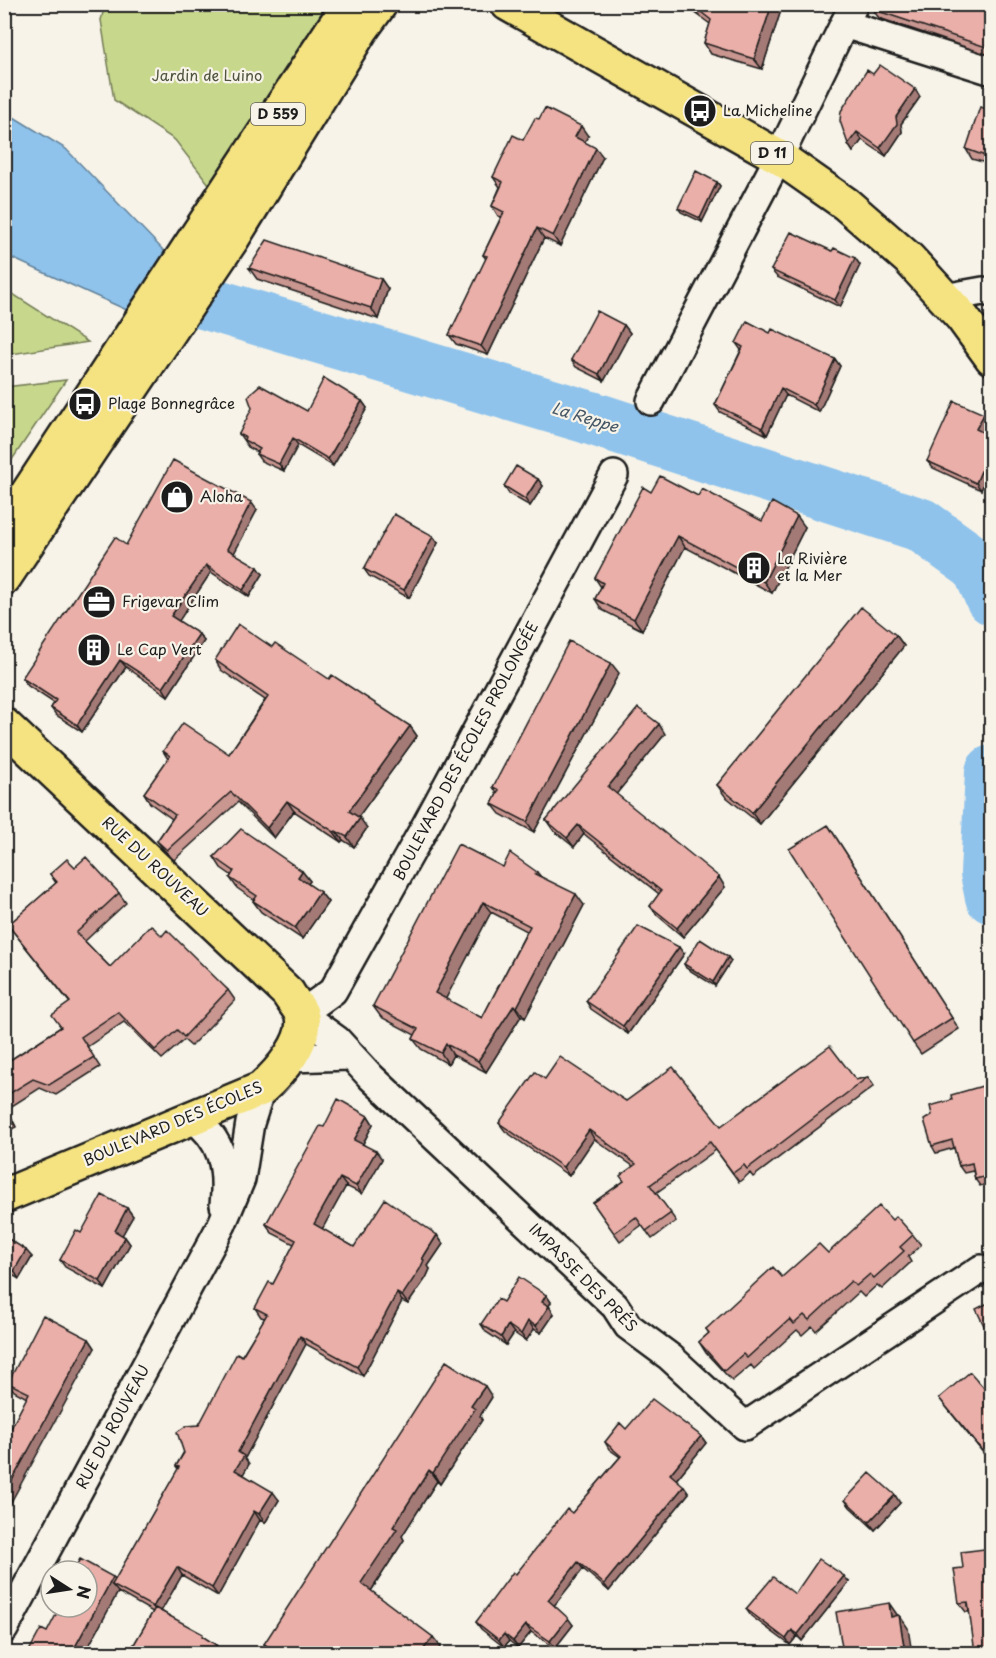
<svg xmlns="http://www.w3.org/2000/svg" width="996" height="1658" font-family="'Playpen Sans',sans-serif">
	<rect width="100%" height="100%" fill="#f7f3e8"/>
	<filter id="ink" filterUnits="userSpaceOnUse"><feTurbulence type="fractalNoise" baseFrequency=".0167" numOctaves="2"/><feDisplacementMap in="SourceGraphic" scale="12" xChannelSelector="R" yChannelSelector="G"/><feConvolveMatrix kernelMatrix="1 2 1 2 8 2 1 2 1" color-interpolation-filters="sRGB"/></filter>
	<g filter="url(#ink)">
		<path fill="#c7d88d" stroke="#727a54" stroke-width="1.5" d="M105,5H333L215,192L175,140L114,100L101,20Z
			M4,289H5L88,342L5,355Z
			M66,380L5,470V387Z"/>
		<path fill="#8fc3ec" stroke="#618099" stroke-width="1.5" d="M4,111L66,149L166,253L129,311L5,255Z"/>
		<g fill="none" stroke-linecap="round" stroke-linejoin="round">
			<path stroke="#8fc3ec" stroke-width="54" d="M146,285L588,417L921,525L978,566L992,598
				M992,772L987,873L992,897"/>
			<g stroke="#1c1c1c" stroke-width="32">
				<path id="minor" d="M844,24L992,71
					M944,298L983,291L992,293
					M651,401L779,157L854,4
					M614,475L426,825L333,991L301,1014L337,1040L371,1077L615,1306L628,1326L670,1357L745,1426L981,1269
					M291,1058L349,1056
					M192,1118C223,1139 228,1169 224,1205
					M4,1629L222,1224L241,1179L250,1123L261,1089"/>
			</g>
			<g stroke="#1c1c1c" stroke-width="38">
				<path id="primary" d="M508,4L779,157L846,204L909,259L962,317L992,358
					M4,529L342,15L346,4
					M4,578L232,239L361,30L380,4
					M4,725L288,993C291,999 298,1006 301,1013C310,1039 279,1073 261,1089L4,1196"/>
			</g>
			<use href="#minor" stroke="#f7f3e8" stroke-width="27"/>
			<use href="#primary" stroke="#f5e382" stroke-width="33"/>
		</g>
		<path fill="#c99690" stroke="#1c1c1c" stroke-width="1.5" fill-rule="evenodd" d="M687,4H783L762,69L711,54L704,43L710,24L690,9Z
			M992,4V56L879,18L872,9Z
			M873,74L915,89L920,97L901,124L902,132L886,156L862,140L853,152L848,144Z
			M992,110V174L985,165L986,163L972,159L966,149Z
			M588,136L584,142L603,157L560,246L544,238L488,355L456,344L449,335L486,259L483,255L501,217L498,216L492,206L500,187L493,177L523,140Z
			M717,182L720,186L702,222L681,212L678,208Z
			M832,251L855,258L860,265L840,307L777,277L771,270Z
			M249,268L381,279L388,289L378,319L257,279Z
			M624,325L630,333L604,381L576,367L571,360Z
			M770,333L835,359L840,366L819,412L786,395L767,435L720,412L715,405L741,350L736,343Z
			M362,401L367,408L333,466L298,445L284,471L261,461L256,454L257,452L248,447L239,434L307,411Z
			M984,414L989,421L983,433L988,435L992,439V480L986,479L981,490L933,468L927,461Z
			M538,479L543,486L530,506L509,494L504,486Z
			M651,492L698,496L762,521L805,527L772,593L685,547L642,630L602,610L595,599L601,587L595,578Z
			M257,510L234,553L263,574L249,597L211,572L178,621L204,641L168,696L126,667L82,732L56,715L51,708L54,703L28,686L22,678L126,545Z
			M438,543L409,598L369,576L364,569Z
			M896,635L904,646L760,824L725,796L717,785Z
			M272,647L410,726L417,736L358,817L367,828L354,847L343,840L341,842L294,811L274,838L238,802L174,860L164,850L157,841L172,819L150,803L144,793L168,759L163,751L229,754L265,700L221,670L215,660Z
			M619,673L534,832L500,814L492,804L497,794L493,787Z
			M665,734L616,794L725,887L683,937L657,915L650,906L659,894L584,834L574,847L553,830L546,820Z
			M828,825L959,1029L921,1054L913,1043Z
			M214,857L302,871L310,881L308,884L320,892L328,902L302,939L261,912L253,901L254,900L237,888L230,878L231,875L221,868Z
			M75,867L119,893L126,903L85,941L110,967L162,936L228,990L235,1000L191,1046L184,1040L162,1059L124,1022L87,1047L100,1067L56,1095L40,1088L7,1109L16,1127L4,1133V1064L61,1027L70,1003L8,925L56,883L50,874Z
			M503,867L537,872L541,877L584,905L525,1018L521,1016L486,1072L453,1055L448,1064L421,1049L413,1039L415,1035L381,1017L373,1006ZM491,912L527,931L482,1018L445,999Z
			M684,954L628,1034L591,1009L586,1001Z
			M731,961L715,986L686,968L684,964Z
			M868,1077L874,1086L753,1177L750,1173L739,1182L716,1150L656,1193L676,1221L652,1239L642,1225L620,1241L593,1203L624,1181L633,1166L594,1139L569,1176L505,1131L499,1123L545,1079L721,1126L856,1080Z
			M991,1092L992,1183L980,1186L975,1179L973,1171L964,1173L959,1166L954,1148L936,1153L932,1146Z
			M368,1116L373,1124L363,1144L382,1159L362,1194L346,1186L322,1229L354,1247L437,1235L443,1244L428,1266L430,1269L426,1278L408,1304L402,1301L363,1376L306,1344L245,1458L249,1464L243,1474L279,1500L265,1523L260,1520L218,1596L182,1575L161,1611L216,1645L222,1653H129L153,1612L118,1592L85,1653L115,1580L178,1469L176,1466L199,1425L265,1318L261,1317L255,1308L273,1284L294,1244L272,1233L266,1224L324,1127Z
			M127,1208L133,1216L122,1235L125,1237L130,1244L105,1289L65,1267L60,1260L81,1233Z
			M913,1235L921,1245L908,1257L911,1262L882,1289L877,1285L864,1297L859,1292L816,1331L812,1326L802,1335L797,1330L754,1369L751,1365L732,1381L706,1353L699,1342L709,1333L706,1329L782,1277L828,1253Z
			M4,1236L32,1257L19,1279L4,1270Z
			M546,1295L551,1302L549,1306L554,1314L541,1333L534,1329L526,1341L514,1333L506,1345L486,1332L481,1324L503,1302Z
			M89,1339L95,1348L6,1438L27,1398L14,1391L8,1383Z
			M492,1397L480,1416L482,1420L440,1484L437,1481L402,1536L404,1540L371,1591L441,1647L436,1653H271L264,1644Z
			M992,1397V1456L988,1459L939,1398Z
			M626,1429L701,1436L706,1443L676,1480L689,1493L609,1591L583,1569L554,1605L573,1625L555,1648L531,1632L518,1648L509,1641L504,1647L481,1629L476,1622L516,1574L572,1513L620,1457L609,1449L605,1442Z
			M845,1500L900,1503L875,1530L850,1507Z
			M963,1568L969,1612H966L959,1603Z
			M849,1582L802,1641L797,1636L790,1645L751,1616L746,1609L795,1594Z"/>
		<path fill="#a47a76" stroke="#1c1c1c" stroke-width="1.5" d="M772,4H783L762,69L754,59Z
			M915,89L920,97L901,124L902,132L886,156L880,148L896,117Z
			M581,126L588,136L582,147L575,137Z
			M857,132L862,140L853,152L848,144Z
			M596,148L603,157L560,246L553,236Z
			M717,182L720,186L702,222L700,218Z
			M537,228L544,238L488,355L481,346Z
			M855,258L860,265L840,307L835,300Z
			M381,279L388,289L378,319L371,308Z
			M624,325L630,333L604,381L599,374Z
			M835,359L840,366L819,412L814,405Z
			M781,388L786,395L767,435L762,428Z
			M362,401L367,408L333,466L328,459Z
			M984,414L989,421L982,437L976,429Z
			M988,435L992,439V447L989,452L984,444Z
			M293,438L298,445L284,471L279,464Z
			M992,463V480L987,473Z
			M981,471L986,479L981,490L976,483Z
			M538,479L543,486L530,506L525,499Z
			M251,502L257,510L232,557L227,549Z
			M797,516L805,527L772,593L764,582Z
			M433,536L438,543L409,598L404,590Z
			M678,536L685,547L642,630L634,619Z
			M206,565L211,572L177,624L171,616Z
			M258,567L263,574L249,597L243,590Z
			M199,634L204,641L168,696L163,688Z
			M896,635L904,646L760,824L752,813Z
			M120,660L126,667L82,732L77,725Z
			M611,663L619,673L534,832L527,822Z
			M659,724L665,734L614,797L608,787Z
			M410,726L417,736L356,820L349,811Z
			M287,801L294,811L274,838L267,828Z
			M360,818L367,828L354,847L347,837Z
			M578,825L584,834L574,847L567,838Z
			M336,831L343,840L341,842L334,832Z
			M302,871L310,881L305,888L298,877Z
			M719,877L725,887L683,937L677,928Z
			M320,892L328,902L302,939L295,928Z
			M576,894L584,905L525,1018L517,1007Z
			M483,902L491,912L443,1004L435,993Z
			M679,947L684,954L628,1034L623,1026Z
			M728,957L731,961L715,986L713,982Z
			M514,1005L521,1016L486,1072L478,1061Z
			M446,1044L453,1055L448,1064L441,1053Z
			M986,1085L992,1094V1105Z
			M4,1105L7,1109L16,1127L9,1117L4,1107Z
			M368,1116L373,1124L360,1149L354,1140Z
			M589,1130L594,1139L569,1176L563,1167Z
			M376,1151L382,1159L362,1194L356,1186Z
			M340,1178L346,1186L320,1233L314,1224Z
			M127,1208L133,1216L120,1239L115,1231Z
			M437,1235L443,1244L428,1266L430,1269L426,1278L408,1304L402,1296L422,1259Z
			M125,1237L130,1244L105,1289L100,1281Z
			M26,1250L32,1257L19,1279L14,1271Z
			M397,1293L402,1301L363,1376L357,1367Z
			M546,1295L551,1302L547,1309L542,1302Z
			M549,1306L554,1314L541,1333L536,1326Z
			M528,1321L534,1329L526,1341L521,1334Z
			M508,1325L514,1333L506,1345L501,1337Z
			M300,1336L306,1344L245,1458L249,1464L241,1478L235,1470L238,1452Z
			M89,1339L95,1348L4,1515V1495Z
			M485,1386L492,1397L480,1416L482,1420L440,1484L433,1473L471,1406Z
			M701,1436L706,1443L675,1481L670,1474Z
			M429,1470L437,1481L402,1536L404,1540L369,1594L361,1583L393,1527Z
			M684,1486L689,1493L609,1591L604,1584Z
			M273,1492L279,1500L265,1523L259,1514Z
			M895,1495L900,1503L875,1530L869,1522Z
			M254,1511L260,1520L218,1596L212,1588Z
			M578,1562L583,1569L553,1607L548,1600Z
			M177,1567L182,1575L159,1615L153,1607Z
			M844,1576L849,1582L802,1641L798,1634Z
			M113,1577L120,1587L112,1585L118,1592L85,1653L75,1647Z
			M889,1603L898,1616L891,1617Z
			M899,1615L908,1628L912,1653H905Z
			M568,1618L573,1625L555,1648L550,1641Z
			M526,1625L531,1632L518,1648L513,1641Z
			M792,1630L797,1636L790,1645L786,1639Z
			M504,1634L509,1641L504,1647L499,1640Z
			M433,1637L441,1647L436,1653H426L423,1650Z
			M216,1645L222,1653H211Z"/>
		<path fill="#eaafa8" stroke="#1c1c1c" stroke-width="1.5" fill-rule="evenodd" d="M691,4H772L754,59L704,43L711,20Z
			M874,4H992V49L872,9Z
			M880,65L915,89L896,117L897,124L880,148L857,132L848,144L840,121L841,111L867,70L873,74Z
			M980,107L992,110V167L985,165L988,157L966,149Z
			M545,108L581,126L575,137L596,148L553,236L537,228L481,346L449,335L487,256L483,255L504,212L492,206L503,182L493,177L513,135L523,140L535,118L539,119Z
			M696,171L717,182L700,218L678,208Z
			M791,232L832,251L834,248L855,258L835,300L771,270Z
			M267,240L381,279L371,308L249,268Z
			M597,311L624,325L599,374L571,360Z
			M747,321L770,333L772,329L835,359L814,405L781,388L762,428L715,405L743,347L736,343Z
			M324,378L362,401L328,459L293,438L279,464L256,454L260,449L244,440L245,437L239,434L252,408L248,397L253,391L260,385L307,411Z
			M954,401L984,414L976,429L988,435L984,444L992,448V463L987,473L981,471L976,483L927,461Z
			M173,460L251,502L227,549L258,567L243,590L206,565L171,616L199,634L163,688L120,660L77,725L51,708L56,700L22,678L115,537L126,545Z
			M516,466L538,479L525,499L504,486Z
			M660,476L698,496L702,489L762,521L772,502L797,516L764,582L678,536L634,619L595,599L603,583L595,578L643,487L651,492Z
			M394,514L433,536L404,590L364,569Z
			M861,607L896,635L752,813L717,785Z
			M238,624L272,647L275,643L329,679L332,675L410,726L349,811L360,818L347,837L336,831L334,832L287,801L267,828L231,792L167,850L157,841L175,815L144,793L170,756L163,751L183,723L229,754L268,697L215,660Z
			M569,641L611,663L527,822L492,804L499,790L493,787Z
			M638,708L659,724L608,787L719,877L677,928L650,906L661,891L578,825L567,838L546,820Z
			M828,825L952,1018L913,1043L789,849Z
			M241,829L302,871L298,877L320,892L295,928L253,901L257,896L230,878L234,871L214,857Z
			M458,844L503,867L510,853L537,872L535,874L576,894L517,1007L514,1005L478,1061L446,1044L441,1053L413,1039L418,1029L373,1006ZM483,902L530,926L482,1018L435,993Z
			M86,857L119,893L76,933L110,967L151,925L162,936L167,930L228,990L184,1037L177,1030L155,1050L118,1012L81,1037L94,1057L49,1085L33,1079L4,1097V1064L61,1027L52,1015L70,1002L8,925L57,882L50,874L67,859L75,867Z
			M638,926L679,947L623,1026L586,1001Z
			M700,939L728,957L713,982L684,964Z
			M830,1046L856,1080L868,1077L747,1169L744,1165L733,1173L710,1142L650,1185L671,1213L646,1231L636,1217L614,1233L593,1203L624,1181L620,1176L636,1164L589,1130L563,1167L499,1123L535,1072L545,1079L560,1057L626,1101L673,1067L721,1126Z
			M986,1085L992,1105V1175L975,1179L972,1163L959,1166L952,1140L932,1146L924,1120L932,1115L930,1106L952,1100L951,1095Z
			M338,1099L368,1116L354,1140L376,1151L356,1186L340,1178L314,1224L354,1247L385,1199L437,1235L422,1259L424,1260L420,1269L402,1296L397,1293L357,1367L300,1336L238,1452L244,1456L235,1470L273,1492L259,1514L254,1511L212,1588L177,1567L153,1607L112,1585L179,1467L176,1466L184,1453L177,1432L186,1426L199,1425L237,1353L242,1356L267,1314L255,1308L269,1282L273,1284L296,1240L266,1224L320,1126L324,1127Z
			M4,1107L9,1117L4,1120Z
			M102,1195L127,1208L115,1231L125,1237L100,1281L60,1260L76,1230L81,1233Z
			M879,1206L892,1220L896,1216L913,1235L900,1247L904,1251L874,1278L870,1274L856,1286L851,1281L809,1320L804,1315L794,1324L790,1319L747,1358L743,1354L724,1371L699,1342L709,1333L706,1329L773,1267L782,1277L819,1244L828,1253Z
			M4,1236L26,1250L14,1271L4,1265Z
			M519,1277L546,1295L542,1302L549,1306L536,1326L528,1321L521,1334L508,1325L501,1337L481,1324L498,1299L503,1302Z
			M992,1301V1339L991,1340L976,1309Z
			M43,1315L89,1339L4,1495V1437L6,1438L29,1393L8,1383Z
			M446,1361L485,1386L471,1406L475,1409L433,1473L429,1470L393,1527L397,1529L361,1583L433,1637L423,1650L428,1653H279L264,1644Z
			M970,1372L992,1397V1444L983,1451L939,1398Z
			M652,1399L701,1436L670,1474L684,1486L604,1584L578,1562L548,1600L568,1618L550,1641L526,1625L513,1641L504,1634L499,1640L476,1622L513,1572L516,1574L567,1509L572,1513L621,1456L605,1442L620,1423L626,1429Z
			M870,1473L895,1495L869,1522L845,1500Z
			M992,1548V1653H975L968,1602L959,1603L954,1569L963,1568L961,1552Z
			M80,1559L113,1577L75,1647L87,1653H28L41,1629L47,1632L60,1607H87V1571H73Z
			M819,1559L844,1576L798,1634L792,1630L786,1639L746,1609L773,1577L795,1594Z
			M889,1603L891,1617L899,1615L905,1653H843L836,1612Z
			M155,1608L203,1634L202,1636L216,1645L211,1653H129Z"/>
	</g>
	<defs>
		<g id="bus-disc" transform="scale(1.725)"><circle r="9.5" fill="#1c1c1c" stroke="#f7f3e8"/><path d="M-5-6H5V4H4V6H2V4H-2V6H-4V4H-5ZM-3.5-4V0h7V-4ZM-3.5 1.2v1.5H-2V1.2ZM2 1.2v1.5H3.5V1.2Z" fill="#fff"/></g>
		<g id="shop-disc" transform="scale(1.725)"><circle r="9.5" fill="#1c1c1c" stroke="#f7f3e8"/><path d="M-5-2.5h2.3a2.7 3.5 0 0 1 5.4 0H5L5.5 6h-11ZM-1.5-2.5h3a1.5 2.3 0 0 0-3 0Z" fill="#fff"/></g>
		<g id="building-disc" transform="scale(1.725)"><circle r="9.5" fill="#1c1c1c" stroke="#f7f3e8"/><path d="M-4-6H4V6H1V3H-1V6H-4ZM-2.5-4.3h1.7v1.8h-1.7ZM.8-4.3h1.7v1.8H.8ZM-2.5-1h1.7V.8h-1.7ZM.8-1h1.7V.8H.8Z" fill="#fff"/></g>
		<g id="office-disc" transform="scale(1.725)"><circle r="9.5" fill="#1c1c1c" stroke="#f7f3e8"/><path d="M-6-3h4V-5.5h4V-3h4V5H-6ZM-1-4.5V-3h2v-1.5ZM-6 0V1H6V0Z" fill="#fff"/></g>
	</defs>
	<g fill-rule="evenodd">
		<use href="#bus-disc" x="700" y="111"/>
		<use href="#bus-disc" x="85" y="404"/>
		<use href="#shop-disc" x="177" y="497"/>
		<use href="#building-disc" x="754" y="568"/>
		<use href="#office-disc" x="99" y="602"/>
		<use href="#building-disc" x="94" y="650"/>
	</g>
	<g text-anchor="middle" stroke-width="4.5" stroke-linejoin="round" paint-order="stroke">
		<g fill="#f7f3e8" stroke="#5e5c59" stroke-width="1.5">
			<rect x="251" y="103" width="54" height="22" rx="4.5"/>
			<rect x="751" y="142" width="42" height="22" rx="4.5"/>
		</g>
		<g font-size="14" font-weight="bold" fill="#1c1c1c">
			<text x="278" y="119">D 559</text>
			<text x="772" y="158">D 11</text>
		</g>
		<g font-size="15" fill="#4f543e" stroke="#f7f3e8">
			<text x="207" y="81">Jardin de Luino</text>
		</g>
		<g font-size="15" fill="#1c1c1c" stroke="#f7f3e8" text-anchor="start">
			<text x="723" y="116">La Micheline</text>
			<text x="108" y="409">Plage Bonnegrâce</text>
			<text x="200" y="502">Aloha</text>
			<text x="777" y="564">La Rivière<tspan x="777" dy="17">et la Mer</tspan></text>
			<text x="122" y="607">Frigevar Clim</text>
			<text x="117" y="655">Le Cap Vert</text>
		</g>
		<g font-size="15" fill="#1c1c1c" stroke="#f7f3e8">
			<text transform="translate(466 751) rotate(-62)" y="5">BOULEVARD DES ÉCOLES PROLONGÉE</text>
			<text transform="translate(155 867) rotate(43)" y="5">RUE DU ROUVEAU</text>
			<text transform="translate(173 1124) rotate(-23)" y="5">BOULEVARD DES ÉCOLES</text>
			<text transform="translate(583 1278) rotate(45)" y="5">IMPASSE DES PRÉS</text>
			<text transform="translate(113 1427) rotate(-62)" y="5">RUE DU ROUVEAU</text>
		</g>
		<g font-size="16" font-style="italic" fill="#445665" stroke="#f7f3e8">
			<text transform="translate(585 417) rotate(17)" y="6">La Reppe</text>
		</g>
	</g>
	<rect width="996" height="1658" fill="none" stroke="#f7f3e8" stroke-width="24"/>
	<rect x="12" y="12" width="972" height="1634" fill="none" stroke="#1c1c1c" stroke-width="2" filter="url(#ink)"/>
	<g transform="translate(69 1589) rotate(102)"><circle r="28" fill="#f7f3e8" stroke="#9f9d96" stroke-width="1.5"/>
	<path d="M0-4.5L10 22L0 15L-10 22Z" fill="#1c1c1c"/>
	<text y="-9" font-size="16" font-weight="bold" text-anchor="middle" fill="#1c1c1c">N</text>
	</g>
</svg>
